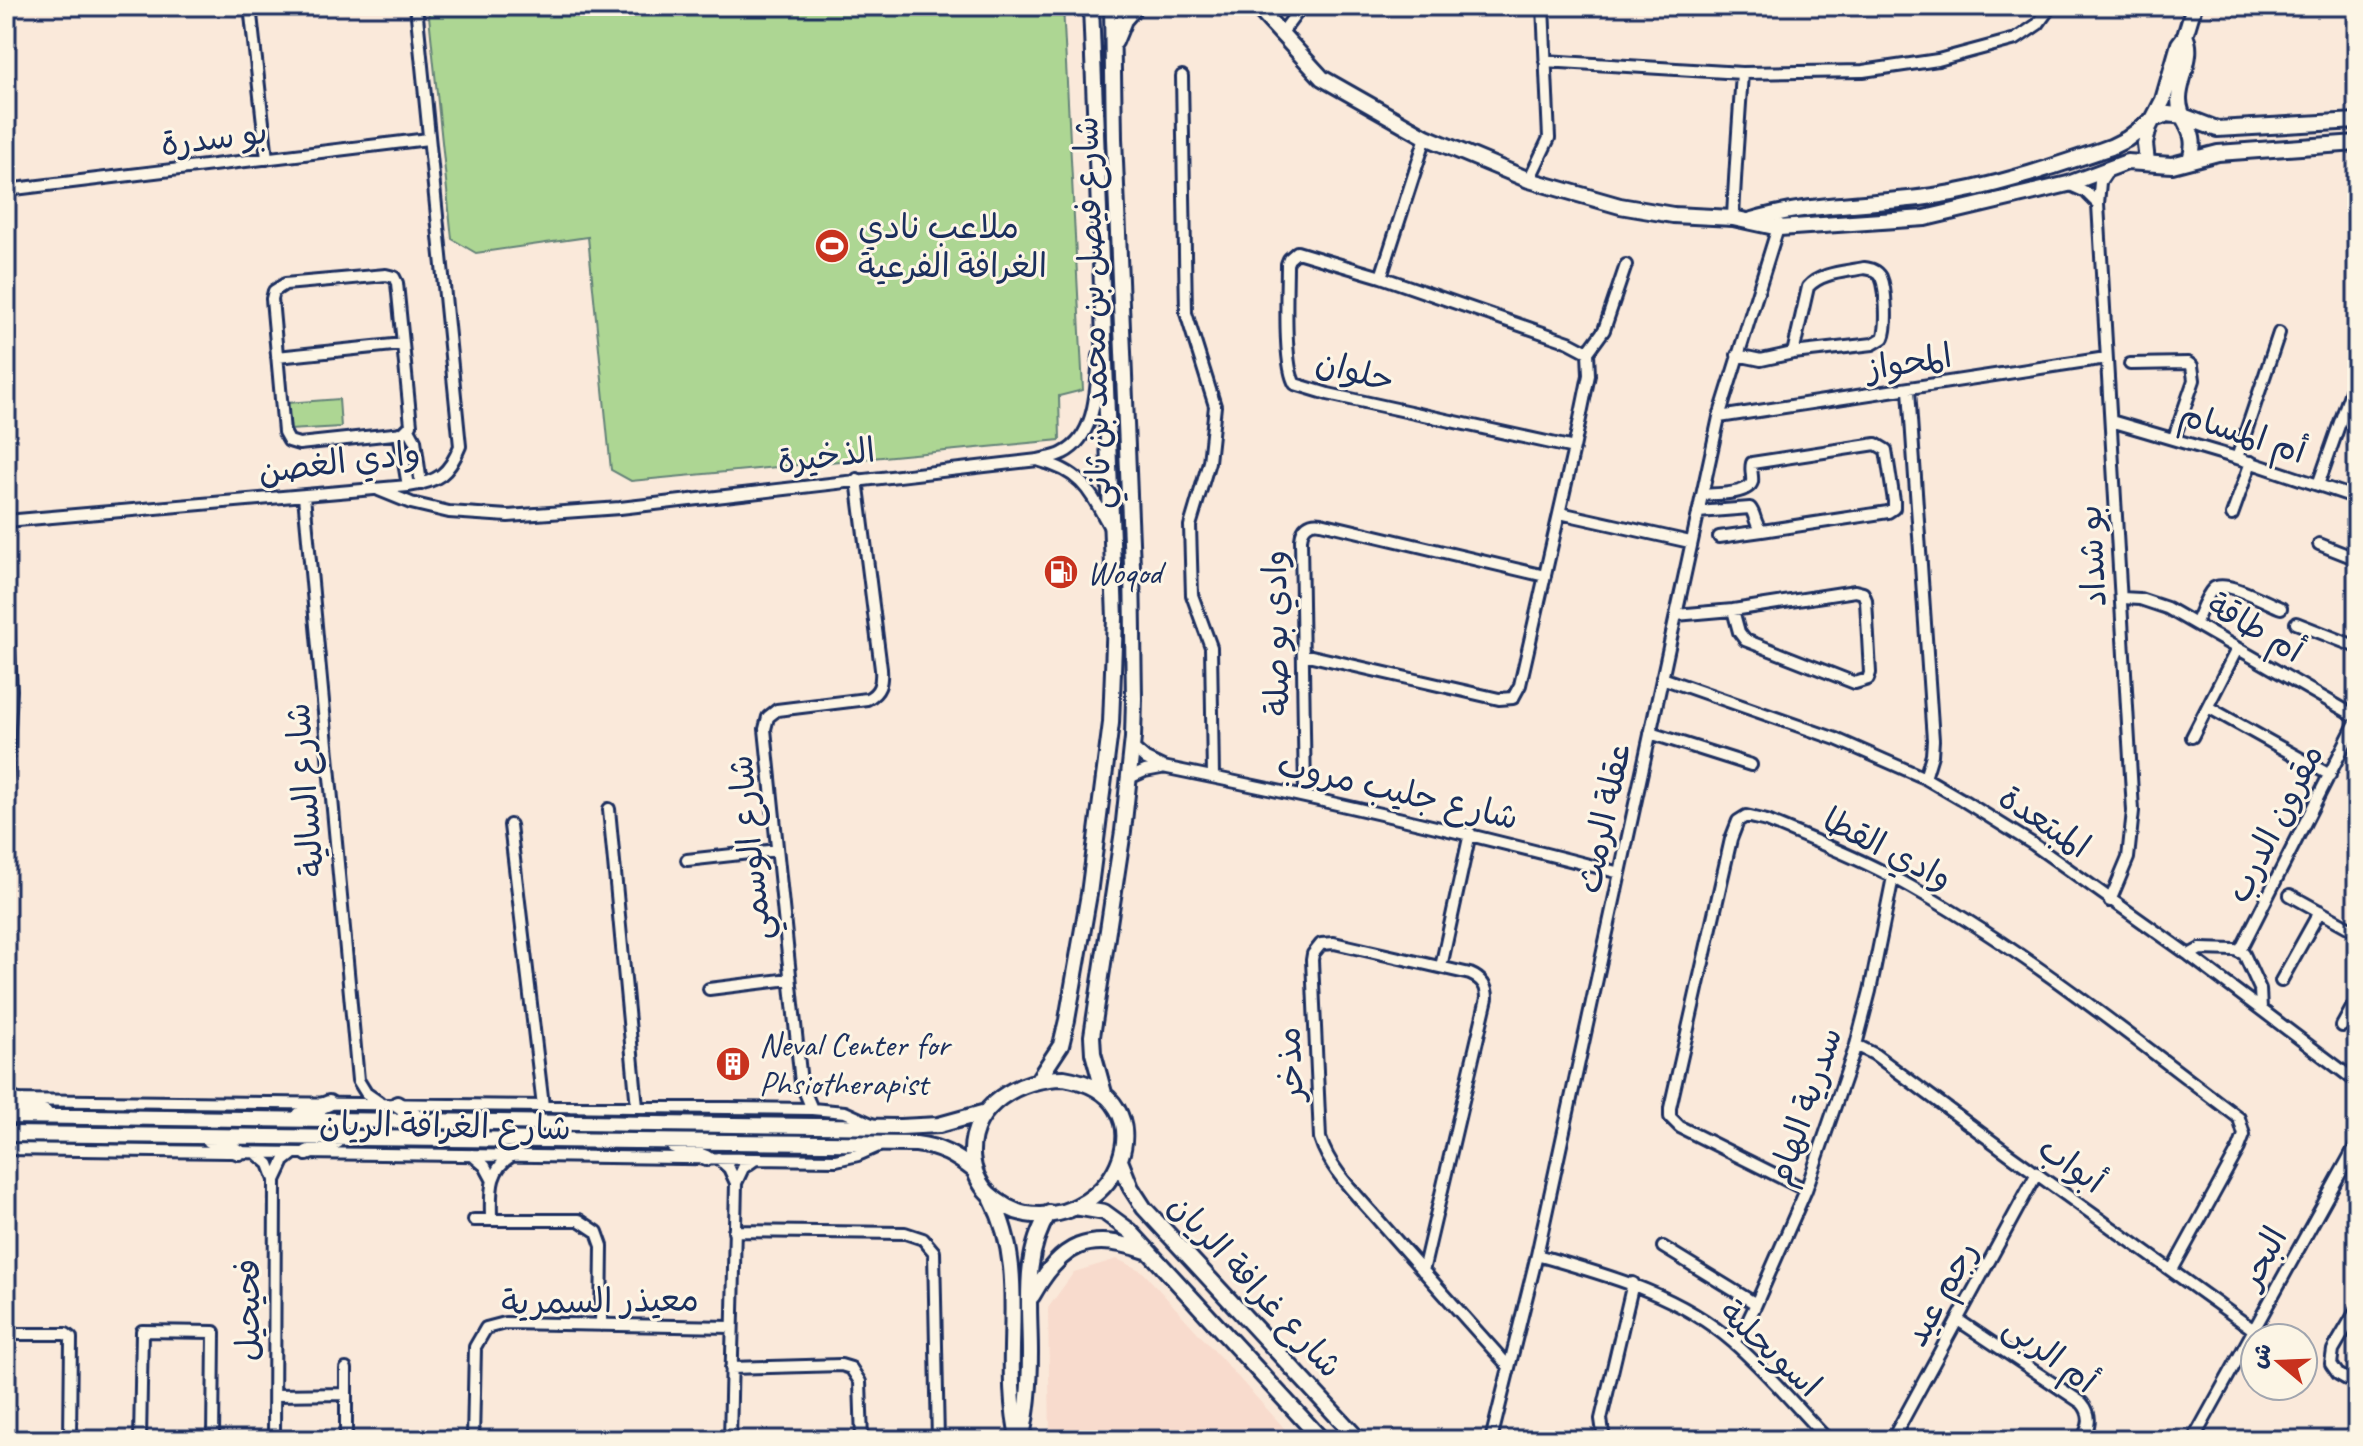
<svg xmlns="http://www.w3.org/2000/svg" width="2363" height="1446" font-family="Caveat,'Playpen Sans Arabic',sans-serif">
	<rect width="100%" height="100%" fill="#fae9da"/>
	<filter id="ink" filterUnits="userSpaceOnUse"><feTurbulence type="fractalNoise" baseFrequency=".0125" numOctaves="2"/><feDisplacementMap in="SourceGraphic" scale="16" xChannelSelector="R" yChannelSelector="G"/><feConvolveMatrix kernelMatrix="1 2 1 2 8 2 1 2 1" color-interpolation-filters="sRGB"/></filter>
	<g filter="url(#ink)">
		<path fill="#f8dbcd" d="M1117,1259L1142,1271L1295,1440H1050L1048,1308L1074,1272Z"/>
		<path fill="#add693" stroke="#648278" stroke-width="2" d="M428,6H1063L1083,390L1059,396L1060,440L631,481L611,470L588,237L476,253L452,239Z
			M339,399L341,427L289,430L287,403Z"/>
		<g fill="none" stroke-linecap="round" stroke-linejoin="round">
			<g stroke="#1b2f5e" stroke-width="16">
				<path id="street" d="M250,6L267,159
					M1281,34L1302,6
					M1545,61L1742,73
					M1182,76L1186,313L1215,406L1209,462L1190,526L1192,595L1211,647L1213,777
					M2108,170L2100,182L2098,204L2133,811L2128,858L2110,901
					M1529,180L1549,138L1543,6
					M2068,184L2086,192L2098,204
					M6,190L428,139
					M1733,218C1735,170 1739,121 1742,73L1863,71L1938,60L2016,39L2038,24L2051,6
					M1297,252L1381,277L1569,342L1588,352L1589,375L1574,448L1328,394L1295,384C1283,365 1287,290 1287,264L1289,259Z
					M1864,268C1871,269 1877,270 1881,277C1886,288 1888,327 1883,338L1873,344L1793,353L1808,287C1821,272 1846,272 1864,268Z
					M386,275L394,277L397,283L411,425L403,433L299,444L289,441L284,432L272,299L274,291L285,284Z
					M1381,277L1426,137
					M1588,352L1604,330L1626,265
					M1737,355L1761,360L1793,353
					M277,357L403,344
					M2130,364L2188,363L2192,366L2194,380L2174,438
					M1909,390L1933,740L1932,755L1925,778
					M1719,417L2106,358
					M2111,421L2237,458L2357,498
					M409,429L415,440L421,484
					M399,433L408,486
					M2237,458L2279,333
					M1040,461C1082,472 1089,490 1109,526
					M2318,485L2357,374
					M379,490L411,503L449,512L508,516L620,508L1038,460C1046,458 1056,457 1063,453C1097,436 1096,388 1099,356
					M304,496L358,1080L366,1093L379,1102
					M1698,512L1750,508C1756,515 1754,524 1762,531L1888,512L1894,508V501L1886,450L1876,444L1752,463C1750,470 1753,476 1752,482C1748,495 1713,494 1702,495
					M1560,513L1690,542
					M2232,515L2251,462
					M6,521L408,486C438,482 449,474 460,446L416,6
					M1719,537L1762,531
					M2319,544L2357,559
					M6,586L11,690L6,788
					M2122,598L2140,599L2167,608L2357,717
					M1676,615L1733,610L1855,591L1863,593L1866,600L1870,673L1868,679L1855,683L1745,640L1739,632L1733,610
					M2296,623L2357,647
					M2195,624C2200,614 2205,597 2213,589C2224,578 2267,603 2281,608
					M1303,654L1499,699L1513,698L1520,685L1574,448
					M1662,678L1836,739L1925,778L1961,799L2033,844L2189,955L2357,1082
					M2208,707L2330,775
					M1650,733L1751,765
					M2192,737L2237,649
					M1132,747L1146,759L1163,767C1317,798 1468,833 1620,873
					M1129,778L1145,771L1161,768
					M1305,795L1301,539C1302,527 1309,521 1321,523L1545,576
					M609,809L637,1107
					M510,825L543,1106
					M687,860L777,850
					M2290,895L2357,932
					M2240,951L2357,720
					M2189,955L2200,949L2235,950L2244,954L2260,989L2261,1009
					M1441,967L1470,833
					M2281,981L2320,911
					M709,989L790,979
					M2342,1026L2357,999
					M1856,1045L1874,1054L2009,1154L2254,1330
					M6,1100L812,1109L845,1112L876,1126
					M812,1109L801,1083L765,729L768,717L777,710L867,699C880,693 882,683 881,669L857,479
					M6,1149L836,1160L858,1155L881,1145
					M256,1153L269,1164L275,1180
					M472,1155L485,1166L492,1179
					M718,1158L729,1168L736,1183
					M1806,1190L1680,1127L1670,1117V1108L1731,839L1738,821L1746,816L1767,821C1810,839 1855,856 1895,878C2018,945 2128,1034 2239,1118L2244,1135L2239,1148L2172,1270
					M474,1220H579L597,1232L602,1246L601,1325
					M491,1220C491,1194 487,1170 513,1155
					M734,1231L905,1233L923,1239L934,1252L938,1440
					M1663,1247L1756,1304
					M1537,1255C1606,1275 1677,1293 1733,1342C1767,1371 1797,1408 1828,1440
					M1423,1271L1487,998C1487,986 1482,979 1470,974L1334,943L1321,944L1313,954L1312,960L1320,1138C1330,1171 1359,1197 1381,1223C1423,1271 1466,1319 1509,1367
					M2357,1309L2333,1350L2331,1364L2338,1374L2357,1385
					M1958,1320L2082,1403C2093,1416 2089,1427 2082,1440
					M6,1334H66L71,1338L70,1440
					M1734,1342L1745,1327L1756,1304L1806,1190L1856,1045L1870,991L1893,877
					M731,1368L841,1365L851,1368L860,1382L862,1440
					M346,1369V1440
					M275,1395L346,1394
					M140,1440L142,1331L214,1332L213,1440
					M274,1440L275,1180L284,1161L294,1153
					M473,1440L475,1347L486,1328L505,1323L732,1327
					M730,1440L736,1183L743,1168L756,1159
					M1491,1440L1537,1255L1719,417L1779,224
					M1604,1440L1601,1419L1633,1283
					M1892,1440L2037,1173
					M2193,1440L2357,1143"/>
			</g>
			<g stroke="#1b2f5e" stroke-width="20">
				<path id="secondary" d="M1256,6L1322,78L1426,137L1529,180L1620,206L1673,215L1733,218L1779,228L1925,218L2068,184L2127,162L2172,165L2218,153L2357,143
					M2185,36C2195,53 2179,80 2179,99C2179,124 2200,129 2190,160
					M1115,42L1124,20L1136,6
					M2147,162L2145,144L2149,127L2163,100L2179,44L2185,36L2194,6
					M1752,220C1811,202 1874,205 1934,196C1995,187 2052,167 2111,147L2127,139L2153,119L2168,114L2183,116L2217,129L2357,121
					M1064,1078C1173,1096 1118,1228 1026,1214C1011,1211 1000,1204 989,1194C979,1184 973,1170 972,1155C970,1105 1020,1078 1064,1078Z
					M1038,1080L1061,1045L1067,1020L1089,894L1111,723L1115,618L1091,6
					M1104,1093L1093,1053L1092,1036L1123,831L1133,738L1134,698L1132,566L1114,138L1112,6
					M13,1100L45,1113
					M397,1104L421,1120
					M300,1115L329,1103
					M6,1116L900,1127L939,1125L986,1112
					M6,1134L916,1144C941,1147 956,1156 975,1171
					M210,1140L239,1152
					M673,1145L706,1158
					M307,1153L337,1141
					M1121,1163L1131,1188L1144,1208L1359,1440
					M992,1200C1031,1274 999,1361 1019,1440
					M1075,1207L1104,1212L1130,1231L1322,1440
					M1032,1296C1062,1243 1088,1231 1146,1251
					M1021,1440C1028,1411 1030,1382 1030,1353C1030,1305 1022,1255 1049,1213"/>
			</g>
			<use href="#street" stroke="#fcf5e5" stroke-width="10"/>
			<use href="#secondary" stroke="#fcf5e5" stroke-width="14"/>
		</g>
	</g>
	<defs>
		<g id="stadium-disc" transform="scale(1.8)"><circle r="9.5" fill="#c8321e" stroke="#fcf5e5"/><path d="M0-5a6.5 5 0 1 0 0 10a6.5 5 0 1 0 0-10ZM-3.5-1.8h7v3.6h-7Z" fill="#fff"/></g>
		<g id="fuel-disc" transform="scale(1.8)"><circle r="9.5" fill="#c8321e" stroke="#fcf5e5"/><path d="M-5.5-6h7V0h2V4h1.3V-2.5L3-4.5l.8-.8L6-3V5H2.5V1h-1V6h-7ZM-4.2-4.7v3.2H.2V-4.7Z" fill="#fff"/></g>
		<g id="building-disc" transform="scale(1.8)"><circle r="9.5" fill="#c8321e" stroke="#fcf5e5"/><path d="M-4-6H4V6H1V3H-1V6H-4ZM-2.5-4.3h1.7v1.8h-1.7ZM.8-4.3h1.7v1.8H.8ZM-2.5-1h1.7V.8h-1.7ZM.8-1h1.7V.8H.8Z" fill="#fff"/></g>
	</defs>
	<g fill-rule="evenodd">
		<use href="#stadium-disc" x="832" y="246"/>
		<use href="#fuel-disc" x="1061" y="572"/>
		<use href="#building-disc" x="733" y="1064"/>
	</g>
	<g text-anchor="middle" stroke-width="6" stroke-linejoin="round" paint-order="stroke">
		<g font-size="34" fill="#1b2f5e" stroke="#fcf5e5">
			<text transform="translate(214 137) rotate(-7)" y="12">بو سدرة</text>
			<text transform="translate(1092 313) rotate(-92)" y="12">شارع فيصل بن محمد بن ثاني</text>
			<text transform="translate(1909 361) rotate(-9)" y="12">المحواز</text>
			<text transform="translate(1355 370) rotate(15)" y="12">حلوان</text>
			<text transform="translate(2243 432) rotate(18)" y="12">أم المسام</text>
			<text transform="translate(826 455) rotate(-7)" y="12">الذخيرة</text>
			<text transform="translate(339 461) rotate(-7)" y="12">وادي الغصن</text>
			<text transform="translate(2091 556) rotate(-93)" y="12">بو شداد</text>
			<text transform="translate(2256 627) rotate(30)" y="12">أم طاقة</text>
			<text transform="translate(1275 633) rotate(-91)" y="12">وادي بو صلة</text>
			<text transform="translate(304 790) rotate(-95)" y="12">شارع السالية</text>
			<text transform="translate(1398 790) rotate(13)" y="12">شارع جليب مروب</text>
			<text transform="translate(1603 818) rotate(-78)" y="12">عقلة الرمث</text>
			<text transform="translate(2045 821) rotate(34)" y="12">المبتعدة</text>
			<text transform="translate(2274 823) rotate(-63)" y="12">مقرون الدرب</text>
			<text transform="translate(749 848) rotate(-96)" y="12">شارع الوسمي</text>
			<text transform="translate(1888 848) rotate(27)" y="12">وادي القطا</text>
			<text transform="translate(1289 1064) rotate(-93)" y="12">مذخر</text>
			<text transform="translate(1804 1106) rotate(-71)" y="12">سدرية الهام</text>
			<text transform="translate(445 1125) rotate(1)" y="12">شارع الغرافة الريان</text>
			<text transform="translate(2072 1164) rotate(35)" y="12">أبواب</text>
			<text transform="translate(2262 1257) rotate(-61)" y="12">البحر</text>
			<text transform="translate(1256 1285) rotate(47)" y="12">شارع غرافة الريان</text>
			<text transform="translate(1940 1293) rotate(-61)" y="12">رجم عيد</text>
			<text transform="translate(600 1300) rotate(-1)" y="12">معيذر السمرية</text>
			<text transform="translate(247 1310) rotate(-90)" y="12">فحيحيل</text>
			<text transform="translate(1771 1348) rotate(43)" y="12">اسويحلية</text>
			<text transform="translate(2051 1353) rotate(37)" y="12">أم الربى</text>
		</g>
		<g font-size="34" fill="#1b2f5e" stroke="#fcf5e5" text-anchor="start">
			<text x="858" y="238">ملاعب نادي<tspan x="858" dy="39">الغرافة الفرعية</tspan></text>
			<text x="1087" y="584">Woqod</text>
			<text x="759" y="1056">Neval Center for<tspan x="759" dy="39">Phsiotherapist</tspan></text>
		</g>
	</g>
	<rect width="2363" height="1446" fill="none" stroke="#fcf5e5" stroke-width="32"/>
	<rect x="16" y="16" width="2331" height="1414" fill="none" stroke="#1b2f5e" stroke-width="3" filter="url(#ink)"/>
	<g transform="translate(2279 1362) rotate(289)"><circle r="38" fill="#fcf5e5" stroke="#a2a6af" stroke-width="2"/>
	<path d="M0-6L14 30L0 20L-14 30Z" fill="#c8321e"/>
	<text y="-12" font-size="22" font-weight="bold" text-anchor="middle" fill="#1b2f5e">ش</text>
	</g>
</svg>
